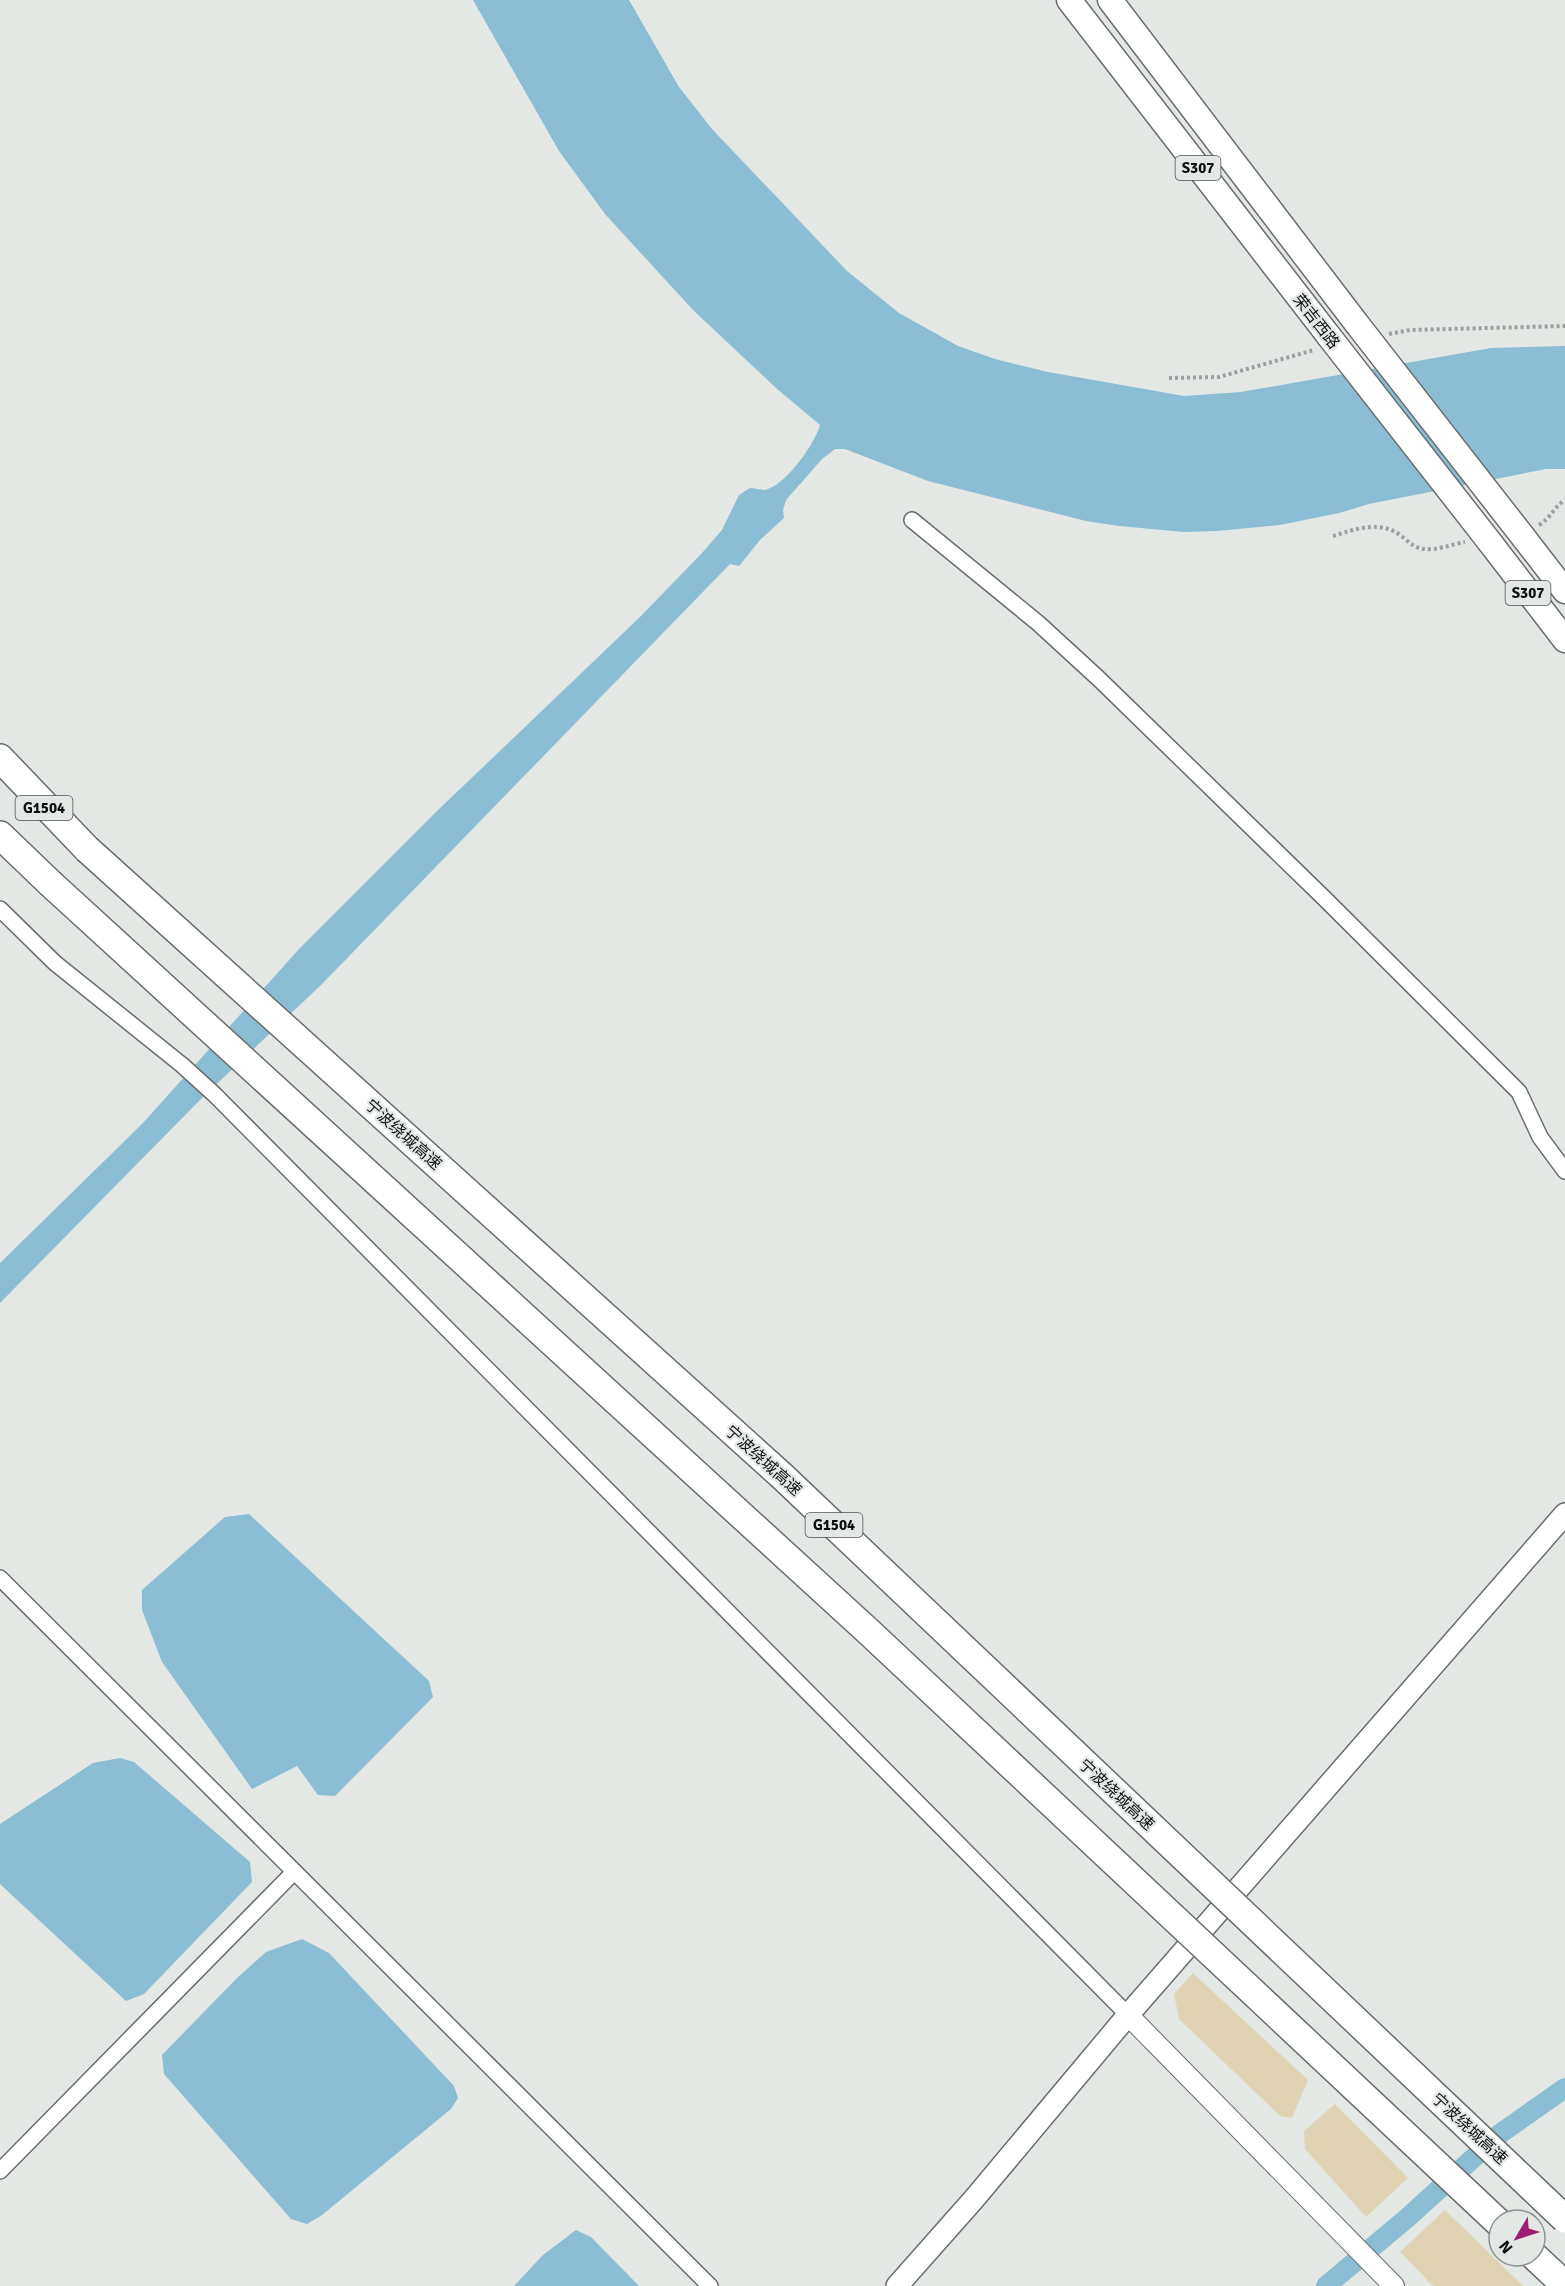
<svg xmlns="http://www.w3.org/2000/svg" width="1565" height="2286" font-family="Signika,'Noto Sans SC',sans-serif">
	<rect width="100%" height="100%" fill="#e3e8e5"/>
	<path fill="#dfd3b3" d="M1193,1973L1308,2080L1292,2118L1280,2116L1179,2019L1174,1994Z
		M1335,2104L1408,2178L1366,2217L1305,2149L1304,2131Z
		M1445,2210L1523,2286H1433L1400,2252Z"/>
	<path fill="#8bbdd4" d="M473,0H629L679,87L712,129L847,271L899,313L958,346L995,359L1048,372L1184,396L1241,392L1491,348L1565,346V469H1546L1369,504L1339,513L1280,525L1217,531L1184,532L1119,526L1086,521L928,481L845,449H835L822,459L786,500L783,510L784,518L760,540L739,566L730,564L322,984L204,1096L0,1303V1263L143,1123L299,949L437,811L640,617L702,553L722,530L739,495L750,488C755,488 761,490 765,490C785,486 815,444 820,425L776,388L693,310L605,214L559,151Z
		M249,1514L429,1681L433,1697L335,1796L318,1795L297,1766L252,1789L162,1662L142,1610V1590L225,1517Z
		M120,1758L134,1762L250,1862L252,1882L144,1994L126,2001L0,1884V1824L93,1763Z
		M302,1939L329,1953L454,2086L458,2098L451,2109L322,2215L307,2224L291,2219L164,2074L162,2055L237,1978L266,1952Z
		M576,2230L591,2237L639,2286H514L543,2255Z"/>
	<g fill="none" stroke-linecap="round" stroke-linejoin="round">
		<path stroke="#8bbdd4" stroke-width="20" d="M1326,2286L1406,2219L1501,2133L1565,2088"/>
		<g stroke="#696e6b" stroke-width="18">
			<path id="minor" d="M912,520L1038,623L1098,678L1323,897L1519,1092L1540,1137L1565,1171
				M0,909L55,963L182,1065L215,1095L1128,2015
				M0,1578L710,2286
				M0,2171L294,1872"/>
		</g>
		<g stroke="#696e6b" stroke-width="22">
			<path id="tertiary" d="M1128,2015L1394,2286"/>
		</g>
		<g stroke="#696e6b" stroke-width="24">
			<path id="secondary" d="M897,2286L974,2199L1128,2015L1565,1514"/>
		</g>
		<g stroke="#696e6b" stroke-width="27">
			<path id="primary" d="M1069,0L1328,335
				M1110,0L1357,324
				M1524,538L1565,591
				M1492,545L1565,640"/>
		</g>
		<g stroke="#696e6b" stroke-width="30">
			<path id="motorway" d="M0,758L87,849
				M0,835L50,883
				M1534,2256L1565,2285"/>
		</g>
		<path stroke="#9da19e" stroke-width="4" stroke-dasharray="3 3" stroke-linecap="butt" d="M1389,334L1410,330L1565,326
			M1169,378L1219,377L1314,350
			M1539,525C1551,518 1554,507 1565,500
			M1333,536C1356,529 1379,520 1400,535C1408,541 1414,548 1424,549C1435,551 1453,544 1465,542"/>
		<use href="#minor" stroke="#fff" stroke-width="15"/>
		<use href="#tertiary" stroke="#fff" stroke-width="20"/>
		<use href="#secondary" stroke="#fff" stroke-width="21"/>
		<use href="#primary" stroke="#fff" stroke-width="24"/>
		<use href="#motorway" stroke="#fff" stroke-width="27"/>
		<g stroke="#696e6b" stroke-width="27" stroke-linecap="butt">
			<path id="primary-bridge" d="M1357,324L1524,538
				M1328,335L1492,545"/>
		</g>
		<g stroke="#696e6b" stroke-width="30" stroke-linecap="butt">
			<path id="motorway-bridge" d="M87,849L782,1476L1565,2219
				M50,883L869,1632L1499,2223"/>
		</g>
		<use href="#primary-bridge" stroke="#fff" stroke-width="24"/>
		<use href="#motorway-bridge" stroke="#fff" stroke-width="27"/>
	</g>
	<g text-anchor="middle" stroke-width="4.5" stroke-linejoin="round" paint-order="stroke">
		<g fill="#e3e8e5" stroke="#4f5250" stroke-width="1.5">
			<rect x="1175.5" y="156" width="45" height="24" rx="4.5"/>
			<rect x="1505.5" y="581" width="45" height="24" rx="4.5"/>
			<rect x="15.5" y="796" width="57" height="24" rx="4.5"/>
			<rect x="805.5" y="1513" width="57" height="24" rx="4.5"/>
		</g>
		<g font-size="15" font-weight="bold" fill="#0f1110">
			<text x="1198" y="173">S307</text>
			<text x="1528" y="598">S307</text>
			<text x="44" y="813">G1504</text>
			<text x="834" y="1530">G1504</text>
		</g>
		<g font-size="16" fill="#0f1110" stroke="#e3e8e5">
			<text transform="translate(1317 321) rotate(52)" y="6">荣吉西路</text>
			<text transform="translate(404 1134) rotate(42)" y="6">宁波绕城高速</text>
			<text transform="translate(764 1460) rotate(42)" y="6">宁波绕城高速</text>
			<text transform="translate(1117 1794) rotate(43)" y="6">宁波绕城高速</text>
			<text transform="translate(1470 2128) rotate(43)" y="6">宁波绕城高速</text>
		</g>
	</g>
	<g transform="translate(1517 2238) rotate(231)"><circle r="28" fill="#e3e8e5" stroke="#8e9290" stroke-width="1.5"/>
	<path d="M0-4.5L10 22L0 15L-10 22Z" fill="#9d1d71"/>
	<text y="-9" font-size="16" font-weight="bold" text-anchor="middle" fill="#0f1110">N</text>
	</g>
</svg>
